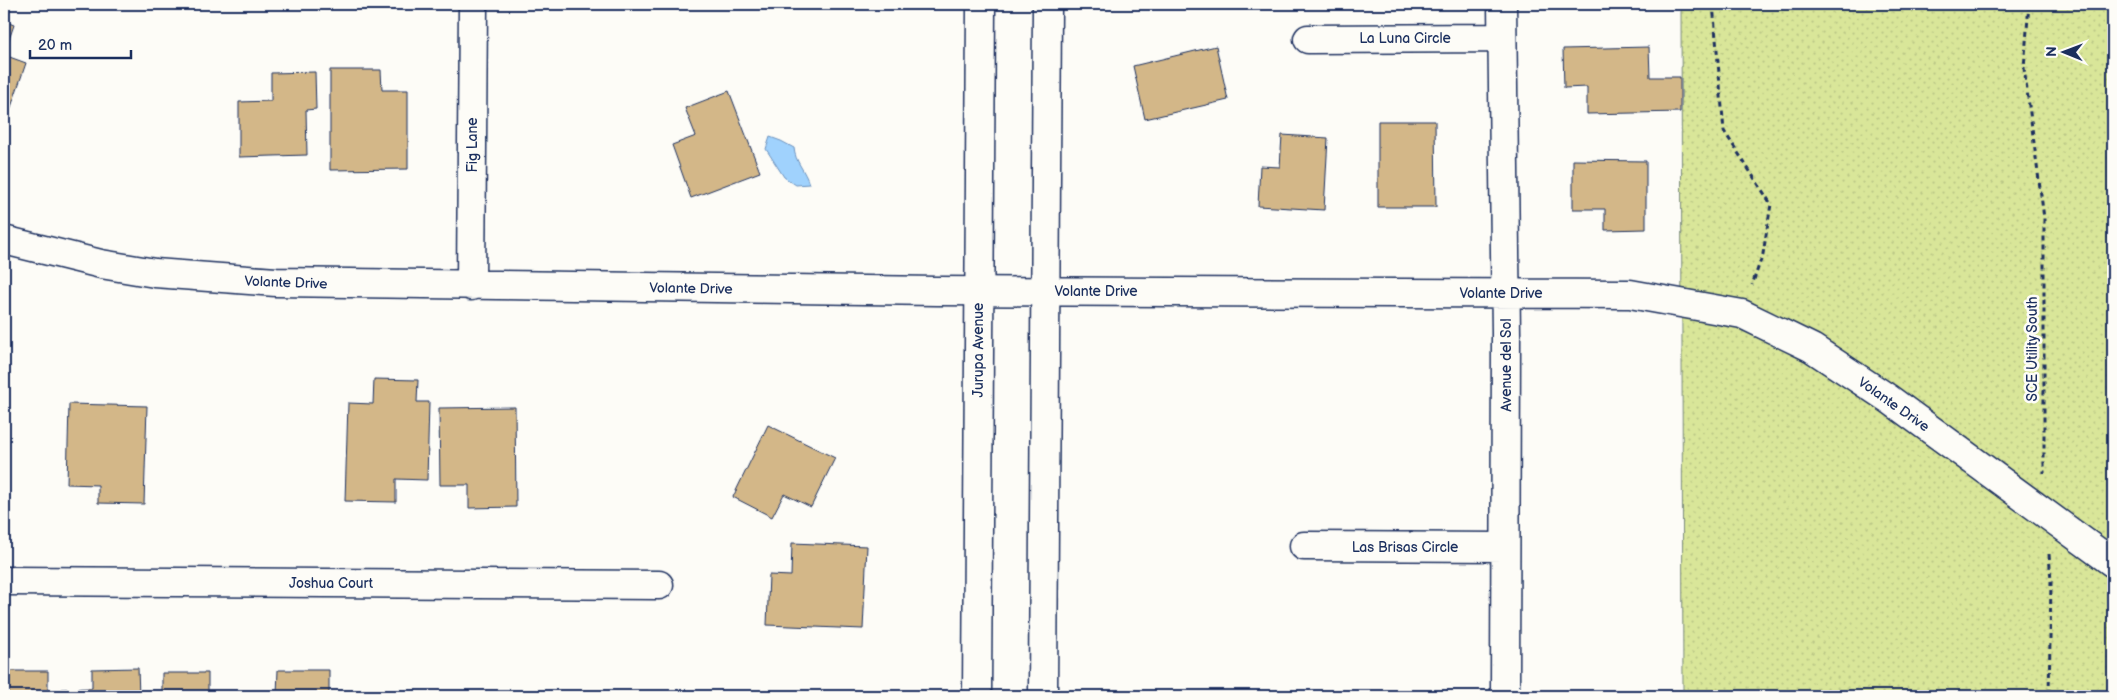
<svg xmlns="http://www.w3.org/2000/svg" width="2117" height="700" font-family="'Balsamiq Sans',sans-serif">
	<defs>
		<pattern id="grass-dots" width="8" height="8" patternUnits="userSpaceOnUse" patternTransform="scale(1.25)"><rect width="8" height="8" fill="#d9e699"/><path d="M2 2h.1M6 6h.1" fill="none" stroke="#bac686" stroke-width="1.8" stroke-linecap="round"/></pattern>
	</defs>
	<rect width="100%" height="100%" fill="#fdfcf7"/>
	<filter id="ink" filterUnits="userSpaceOnUse"><feTurbulence type="fractalNoise" baseFrequency=".02" numOctaves="2"/><feDisplacementMap in="SourceGraphic" scale="10" xChannelSelector="R" yChannelSelector="G"/><feConvolveMatrix kernelMatrix="1 2 1 2 8 2 1 2 1" color-interpolation-filters="sRGB"/></filter>
	<g filter="url(#ink)">
		<path fill="url(#grass-dots)" stroke="#7a8a7c" d="M1681,4H2113V696H1683Z"/>
		<path fill="#a0d2fd" stroke="#6b91bd" d="M770,137L781,141L794,148C795,162 805,170 809,184L796,185L784,177L766,149Z"/>
		<path fill="#d3b788" stroke="#1b2f5e" d="M4,21L14,25L4,54Z
			M1216,46L1228,100L1145,119L1133,66Z
			M1649,47L1650,77H1680V112L1587,114V87L1564,88L1563,49Z
			M4,55L26,63L9,113L4,111Z
			M330,70H381L382,90H408V169L330,170Z
			M315,72L316,109L306,110L307,155L239,157V102L271,101V73Z
			M729,91L760,172L691,198L672,145L696,136L685,108Z
			M1378,121H1435L1436,207H1378Z
			M1282,135L1328,138L1324,210L1258,206L1260,166L1280,167Z
			M1573,160L1646,161V229L1605,230V209H1573Z
			M374,379L418,380L417,402H429L427,480L396,479V502L345,501L348,403L373,404Z
			M69,404L147,406L144,504L98,503V485L67,484Z
			M515,407L516,507L469,508V485H440L439,408Z
			M768,425L835,458L811,507L784,494L772,517L733,497Z
			M792,543L867,546L863,629L767,625L769,575L791,576Z
			M138,668L139,696H62L61,689L92,688V669Z
			M278,670H329V696H247V694H277Z
			M4,671H48V696H4Z
			M162,673H208V696H162Z"/>
		<g fill="none" stroke-linecap="round" stroke-linejoin="round">
			<g stroke="#1b2f5e" stroke-width="31">
				<path id="street" d="M1502,4L1506,334L1505,696
					M1308,39L1502,38
					M4,240L101,264L155,273L276,282L937,291L1630,294L1742,314L1812,348L1889,399L2113,563
					M471,286L473,4
					M1304,546L1505,547
					M4,581L659,585"/>
			</g>
			<g stroke="#1b2f5e" stroke-width="31">
				<path id="secondary" d="M977,696L981,4
					M1043,696L1047,4"/>
			</g>
			<path stroke="#1b2f5e" stroke-width="3" stroke-dasharray="5 4" stroke-linecap="butt" d="M1713,4L1724,131L1771,204L1763,254L1752,285
				M2029,4L2024,68L2044,218V473
				M2049,554L2051,581L2049,696"/>
			<use href="#street" stroke="#fdfcf7" stroke-width="28"/>
			<use href="#secondary" stroke="#fdfcf7" stroke-width="28"/>
		</g>
	</g>
	<g text-anchor="middle" stroke-width="5" stroke-linejoin="round" paint-order="stroke">
		<g font-size="14" fill="#1b2f5e" stroke="#fdfcf7">
			<text x="1405" y="43">La Luna Circle</text>
			<text transform="translate(472 145) rotate(-90)" y="5">Fig Lane</text>
			<text transform="translate(286 282) rotate(2)" y="5">Volante Drive</text>
			<text transform="translate(691 288) rotate(1)" y="5">Volante Drive</text>
			<text x="1096" y="296">Volante Drive</text>
			<text x="1501" y="298">Volante Drive</text>
			<text transform="translate(2032 349) rotate(-90)" y="5">SCE Utility South</text>
			<text transform="translate(978 350) rotate(-90)" y="5">Jurupa Avenue</text>
			<text transform="translate(1506 365) rotate(-90)" y="5">Avenue del Sol</text>
			<text transform="translate(1894 404) rotate(35)" y="5">Volante Drive</text>
			<text x="1405" y="552">Las Brisas Circle</text>
			<text x="331" y="588">Joshua Court</text>
		</g>
	</g>
	<rect width="2117" height="700" fill="none" stroke="#fdfcf7" stroke-width="20"/>
	<rect x="10" y="10" width="2097" height="680" fill="none" stroke="#1b2f5e" stroke-width="2" filter="url(#ink)"/>
	<g transform="translate(2064 52) rotate(271)" stroke="#fdfcf7" stroke-width="4" paint-order="stroke">
	<path d="M0-4L9 19L0 12L-9 19Z" fill="#1b2f5e"/>
	<text y="-8" font-size="14" font-weight="bold" text-anchor="middle" fill="#1b2f5e">N</text>
	</g>
	<path d="M30 50v8h101v-8" fill="none" stroke="#1b2f5e" stroke-width="2.5"/>
	<text x="38" y="50" font-size="15" fill="#1b2f5e" stroke="#fdfcf7" stroke-width="4" paint-order="stroke">20 m</text>
</svg>
